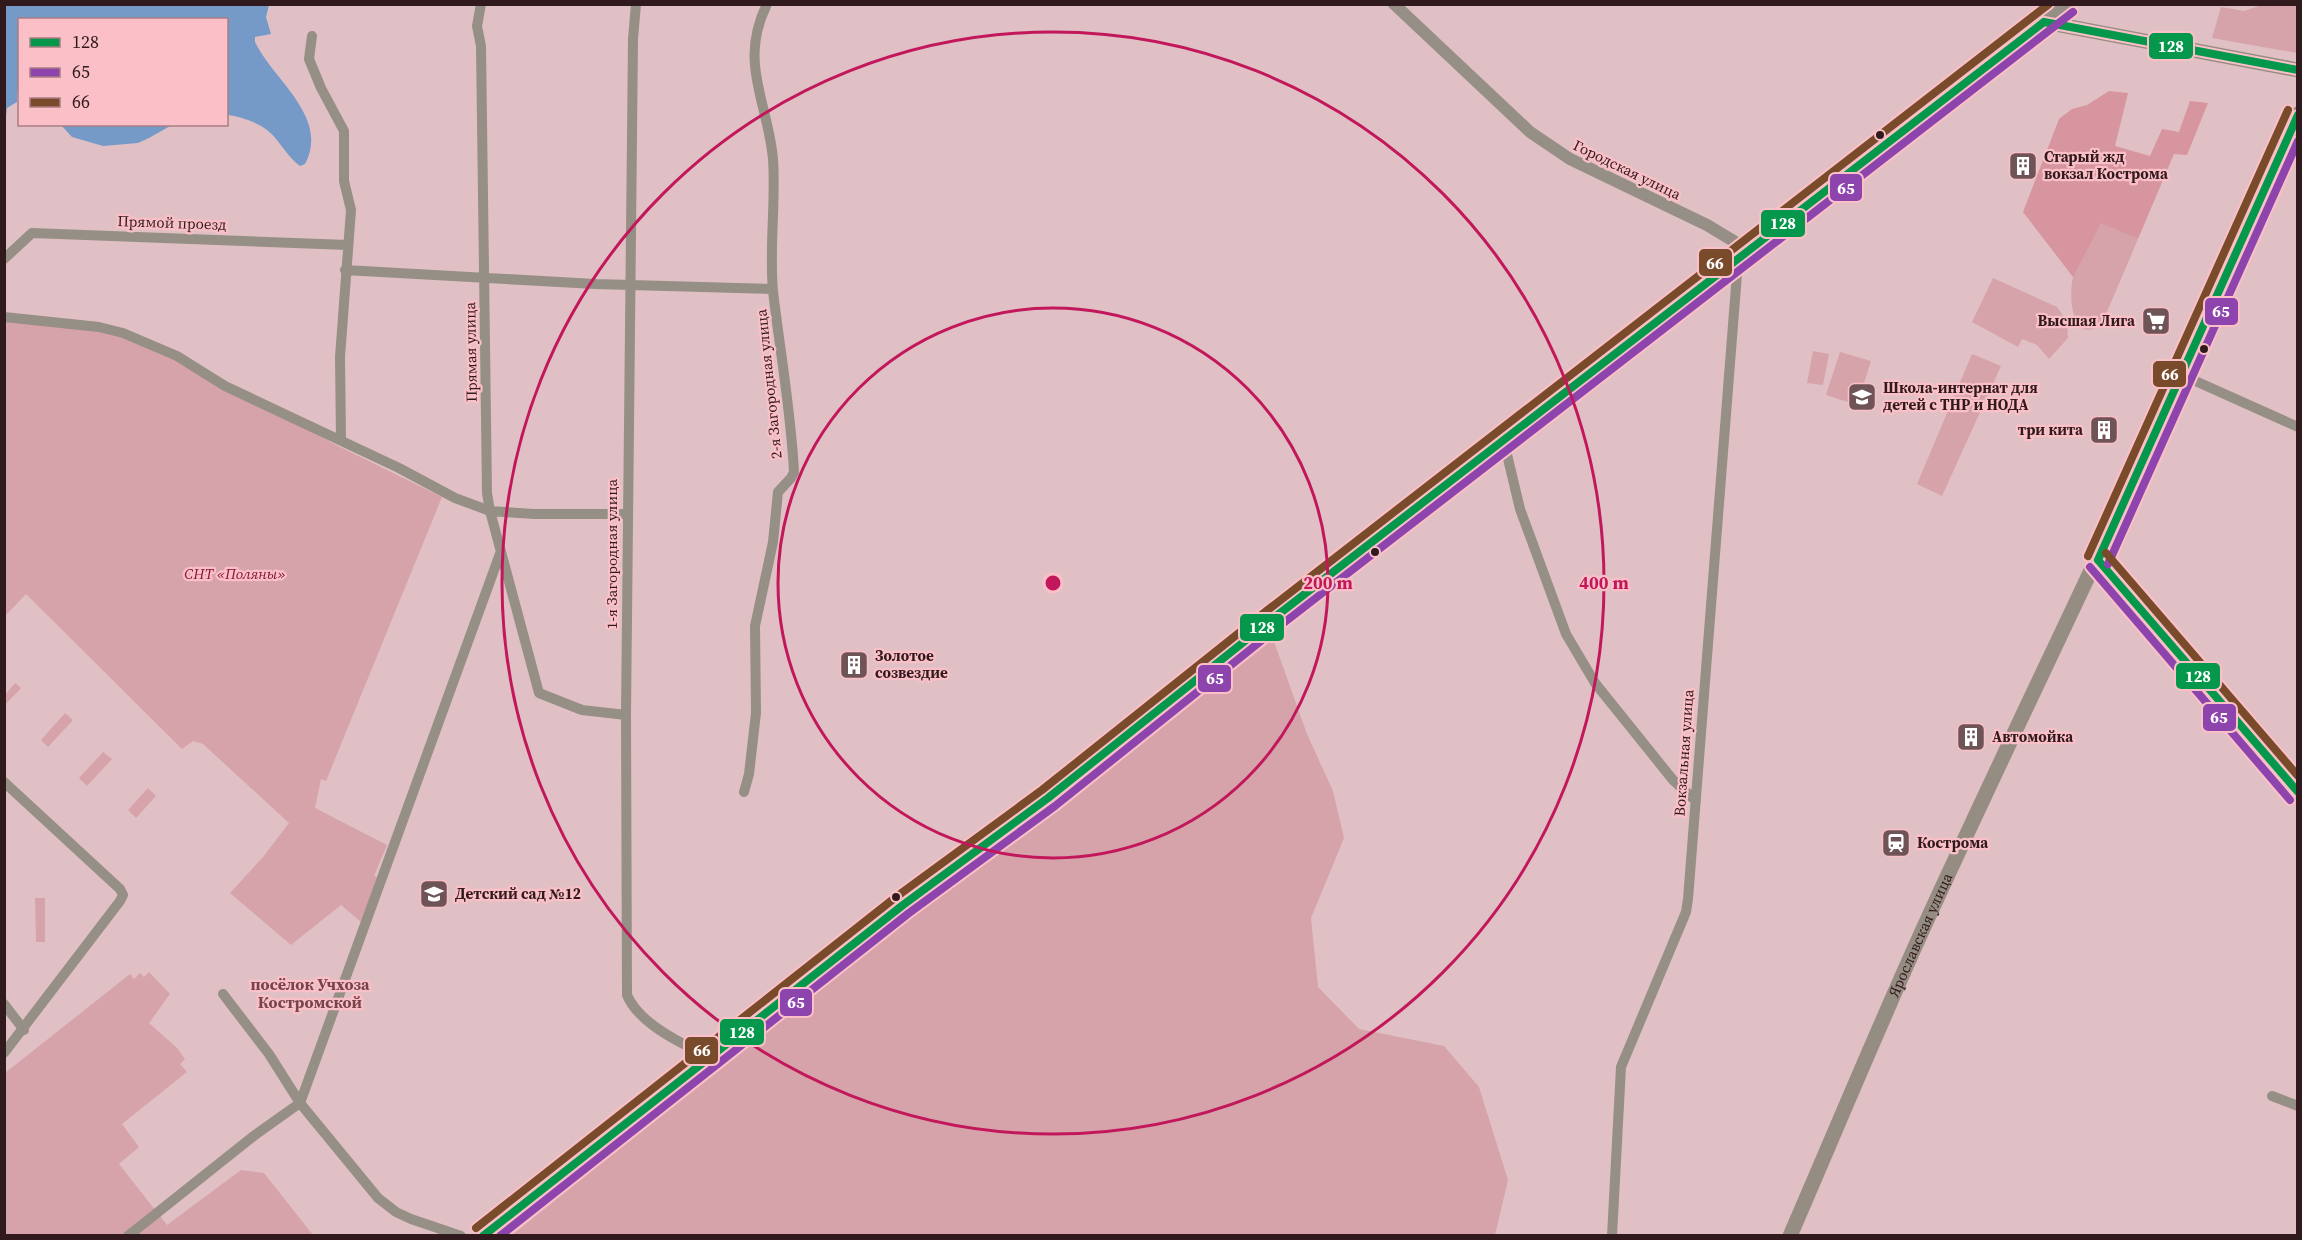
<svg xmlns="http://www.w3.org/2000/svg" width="2302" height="1240" font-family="'Source Serif 4',serif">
	<rect width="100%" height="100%" fill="#e0c0c4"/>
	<path fill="#d6a3aa" d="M2265,4L2297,5V53L2212,38L2221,7L2244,11Z
		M2101,222L2138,239L2101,326C2098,327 2091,330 2088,330C2069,329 2070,289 2073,277C2078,260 2093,238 2101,222Z
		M1993,278L2057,307L2067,321L2068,338L2049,359L2037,345L2022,339L2018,347L1972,322Z
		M5,320L98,330L126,338L175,358L334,444L442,497L326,781L321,779L315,808L387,845L374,876L377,877L361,922L341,905L291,945L230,893L263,857L289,823L203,744L193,741L182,749L26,594L5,616Z
		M1813,351L1829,354L1823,385L1807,383Z
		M1840,352L1871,361L1857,405L1826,395Z
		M1972,354L2001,366L1942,496L1917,484Z
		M1272,636L1307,734L1333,791L1344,838L1311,918L1318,987L1359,1029L1444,1046L1479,1087L1508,1180L1495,1235H512L888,931Z
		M15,683L21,688L5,705V695Z
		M65,713L73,720L48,747L41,740Z
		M103,752L112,759L87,786L79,778Z
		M148,788L156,796L136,818L128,810Z
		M35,898H45V942H36Z
		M149,972L170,994L149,1023L177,1048L185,1059L180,1064L187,1072L122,1124L139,1147L119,1164L167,1225L241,1170L264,1173L313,1235L5,1236V1073L130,974L134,979L140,973L144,977Z"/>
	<path fill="#d6959f" d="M2109,91L2128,93L2115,146L2150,156L2162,129L2179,132L2190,101L2208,103L2187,155L2174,154L2138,239L2101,223L2073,277L2023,212L2059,119L2072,109L2087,105Z"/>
	<path fill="#769ac8" d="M5,4L269,5L266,17L271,34L255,37V42C273,80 330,117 305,164L300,166C286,156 280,140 267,130C257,122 239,116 227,115L226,20H20L19,91L17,92V102L7,108L5,124Z
		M61,125H172L149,138L138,143L103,146L72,137Z"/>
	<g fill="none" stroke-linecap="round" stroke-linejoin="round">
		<path stroke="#968f86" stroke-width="10" d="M481,4L477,26L481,46L487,493L490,511L539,693L582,710L626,715
			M636,4L633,39L626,715L627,995C639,1024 685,1046 712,1057
			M312,36L309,59L321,88L344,131V181L351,210L340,357L341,440
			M4,259L32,233L348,245
			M345,270L595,284L773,289
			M4,317L99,327L123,333L177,356L225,386L399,468L455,498L490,511L534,514H627
			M2182,375L2298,427
			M1504,442L1520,509L1566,634L1595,683L1673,780L1696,801
			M4,782L120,889L123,895L120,901L4,1053
			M744,792L749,774L756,713L755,626L773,542L778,492L791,478L794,472C791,411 780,351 773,291C769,248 776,203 773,159C768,102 738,63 767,4
			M223,994L269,1054L300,1103L378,1198L396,1212L411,1219L461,1236
			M4,1004L24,1030
			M2272,1096L2298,1106
			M128,1236L255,1135L300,1103L501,551
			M1612,1236L1621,1067L1686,912L1688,899L1738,261"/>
		<path stroke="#968f86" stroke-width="12" d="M1394,4L1530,132L1570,159L1707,225L1750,251
			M2044,22L2067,4"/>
		<g stroke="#968d82" stroke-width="15">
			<path d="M2098,560L2298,793"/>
			<path d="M482,1236L712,1057L903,905L1048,798L1275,617L2044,22L2298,70"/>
			<path id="s1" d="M1790,1236C1836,1130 1880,1023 1928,918C2051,650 2183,386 2298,114"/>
		</g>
		<g stroke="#fbc0c7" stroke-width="12">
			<path id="bus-1" d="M2044,22L2298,70
				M2098,560L2298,115
				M2098,560L2298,792
				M483,1236L903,905L1048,798L1275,617L2044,22"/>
		</g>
		<g stroke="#fbc0c7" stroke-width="12">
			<path id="bus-2" d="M2108,564L2298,141
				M2090,567L2290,800
				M500,1236L909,913L1055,806L1281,625L2073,12"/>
		</g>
		<g stroke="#fbc0c7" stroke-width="12">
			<path id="bus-3" d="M2106,553L2298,776
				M2088,556L2288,110
				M476,1228L896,897L1042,790L1269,609L2049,4"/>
		</g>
		<use href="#bus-1" stroke="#05984c" stroke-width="8"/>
		<use href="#bus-2" stroke="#8e44ad" stroke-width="8"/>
		<use href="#bus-3" stroke="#7a4b2a" stroke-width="8"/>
	</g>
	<g fill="none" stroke="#c2185b" stroke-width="3">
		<circle cx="1053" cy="583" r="275"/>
		<circle cx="1053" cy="583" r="551"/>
	</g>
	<defs>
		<g id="building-square" transform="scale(1.5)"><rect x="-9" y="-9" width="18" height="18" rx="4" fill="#6e5457" stroke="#fbc0c7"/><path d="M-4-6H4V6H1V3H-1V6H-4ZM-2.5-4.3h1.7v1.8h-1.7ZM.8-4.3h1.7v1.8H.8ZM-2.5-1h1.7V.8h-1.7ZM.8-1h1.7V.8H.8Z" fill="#fff"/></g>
		<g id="supermarket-square" transform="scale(1.5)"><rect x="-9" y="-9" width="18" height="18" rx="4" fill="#6e5457" stroke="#fbc0c7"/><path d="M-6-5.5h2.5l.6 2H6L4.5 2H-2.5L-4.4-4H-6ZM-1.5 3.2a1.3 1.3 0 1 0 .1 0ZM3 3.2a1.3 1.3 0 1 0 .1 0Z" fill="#fff"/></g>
		<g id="school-square" transform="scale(1.5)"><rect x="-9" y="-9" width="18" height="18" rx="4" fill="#6e5457" stroke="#fbc0c7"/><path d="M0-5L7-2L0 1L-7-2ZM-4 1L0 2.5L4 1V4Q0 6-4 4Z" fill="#fff"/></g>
		<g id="station-square" transform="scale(1.5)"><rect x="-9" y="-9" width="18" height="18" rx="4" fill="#6e5457" stroke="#fbc0c7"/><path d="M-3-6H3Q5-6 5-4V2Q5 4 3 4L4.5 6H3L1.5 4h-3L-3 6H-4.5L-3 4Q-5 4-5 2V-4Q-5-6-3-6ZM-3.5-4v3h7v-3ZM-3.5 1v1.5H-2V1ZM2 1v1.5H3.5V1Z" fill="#fff"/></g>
	</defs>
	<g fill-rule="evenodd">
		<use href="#building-square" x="2023" y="166"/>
		<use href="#supermarket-square" x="2156" y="321"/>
		<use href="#school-square" x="1862" y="397"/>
		<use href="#building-square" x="2104" y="430"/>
		<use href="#building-square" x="854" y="665"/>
		<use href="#building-square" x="1971" y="737"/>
		<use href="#station-square" x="1896" y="843"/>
		<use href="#school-square" x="434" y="894"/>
	</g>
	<g fill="#301a1d" stroke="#fbc0c7" stroke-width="2">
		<circle cx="1880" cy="135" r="5"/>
		<circle cx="2204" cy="349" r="5"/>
		<circle cx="1375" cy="552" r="5"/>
		<circle cx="896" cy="897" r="5"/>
	</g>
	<g text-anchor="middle" stroke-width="4.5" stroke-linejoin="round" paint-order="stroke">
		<g font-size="15" font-weight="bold" fill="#301a1d" stroke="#fbc0c7" text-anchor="start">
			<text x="2044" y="162">Старый жд<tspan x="2044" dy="17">вокзал Кострома</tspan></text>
			<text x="2135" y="326" text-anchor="end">Высшая Лига</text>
			<text x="1883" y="393">Школа-интернат для<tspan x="1883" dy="17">детей с ТНР и НОДА</tspan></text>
			<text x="2083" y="435" text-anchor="end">три кита</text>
			<text x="875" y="661">Золотое<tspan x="875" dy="17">созвездие</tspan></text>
			<text x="1992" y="742">Автомойка</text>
			<text x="1917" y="848">Кострома</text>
			<text x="455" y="899">Детский сад №12</text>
		</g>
		<g font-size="15" fill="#301a1d" stroke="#fbc0c7">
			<text transform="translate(1627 170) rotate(26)" y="5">Городская улица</text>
			<text transform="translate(172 223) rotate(2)" y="5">Прямой проезд</text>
			<text transform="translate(471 352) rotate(-91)" y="5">Прямая улица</text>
			<text transform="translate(769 384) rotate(-96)" y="5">2-я Загородная улица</text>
			<text transform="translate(612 554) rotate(-90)" y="5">1-я Загородная улица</text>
			<text transform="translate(1684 753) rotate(-86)" y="5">Вокзальная улица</text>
			<text dy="5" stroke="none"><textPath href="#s1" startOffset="328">Ярославская улица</textPath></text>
		</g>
		<g font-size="15" font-style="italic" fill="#871537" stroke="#fbc0c7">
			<text x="235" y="579">СНТ «Поляны»</text>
		</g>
		<g font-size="16" font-weight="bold" fill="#75444c" stroke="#fbc0c7">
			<text x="310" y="990">посёлок Учхоза<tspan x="310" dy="18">Костромской</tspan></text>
		</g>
	</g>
	<circle cx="1053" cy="583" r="9" fill="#c2185b" stroke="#fbc0c7" stroke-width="3"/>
	<g font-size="18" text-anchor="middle" font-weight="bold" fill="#c2185b" stroke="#fbc0c7" stroke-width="4.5" stroke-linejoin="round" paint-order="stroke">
		<text x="1328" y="589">200 m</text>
		<text x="1604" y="589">400 m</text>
	</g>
	<g stroke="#fbc0c7" stroke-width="2">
		<rect x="2148" y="32" width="46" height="28" rx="6" fill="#05984c"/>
		<rect x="1829" y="173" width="34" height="29" rx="6" fill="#8e44ad"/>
		<rect x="1760" y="209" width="46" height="29" rx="6" fill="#05984c"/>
		<rect x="1698" y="248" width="35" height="29" rx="6" fill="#7a4b2a"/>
		<rect x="2204" y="297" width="35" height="29" rx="6" fill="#8e44ad"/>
		<rect x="2152" y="360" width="35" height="28" rx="6" fill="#7a4b2a"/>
		<rect x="1239" y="613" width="46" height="29" rx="6" fill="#05984c"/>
		<rect x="2175" y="662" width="46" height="28" rx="6" fill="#05984c"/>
		<rect x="1197" y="664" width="35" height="29" rx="6" fill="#8e44ad"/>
		<rect x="2202" y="703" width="35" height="29" rx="6" fill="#8e44ad"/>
		<rect x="779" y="988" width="34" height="29" rx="6" fill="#8e44ad"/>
		<rect x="719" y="1018" width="46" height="28" rx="6" fill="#05984c"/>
		<rect x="684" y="1036" width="35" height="29" rx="6" fill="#7a4b2a"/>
	</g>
	<g font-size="16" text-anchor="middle" font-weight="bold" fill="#fff">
		<text x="2171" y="52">128</text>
		<text x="1846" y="194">65</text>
		<text x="1783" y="229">128</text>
		<text x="1715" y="269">66</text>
		<text x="2221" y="317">65</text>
		<text x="2170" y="380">66</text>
		<text x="1262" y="633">128</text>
		<text x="2198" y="682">128</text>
		<text x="1215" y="684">65</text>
		<text x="2219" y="723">65</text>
		<text x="796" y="1008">65</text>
		<text x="742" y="1038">128</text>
		<text x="702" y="1056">66</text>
	</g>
	<rect width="2302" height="1240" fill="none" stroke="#301a1d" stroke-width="12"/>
	<rect x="18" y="18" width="210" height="108" fill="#fbc0c7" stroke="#aa7e83" stroke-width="1.5"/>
	<rect x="30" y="38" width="30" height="9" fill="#05984c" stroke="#aa7e83" stroke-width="1.5"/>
	<text x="72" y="48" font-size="18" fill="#301a1d">128</text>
	<rect x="30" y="68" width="30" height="9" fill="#8e44ad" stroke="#aa7e83" stroke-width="1.5"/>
	<text x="72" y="78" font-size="18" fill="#301a1d">65</text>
	<rect x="30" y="98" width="30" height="9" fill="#7a4b2a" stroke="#aa7e83" stroke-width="1.5"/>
	<text x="72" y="108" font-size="18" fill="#301a1d">66</text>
</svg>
